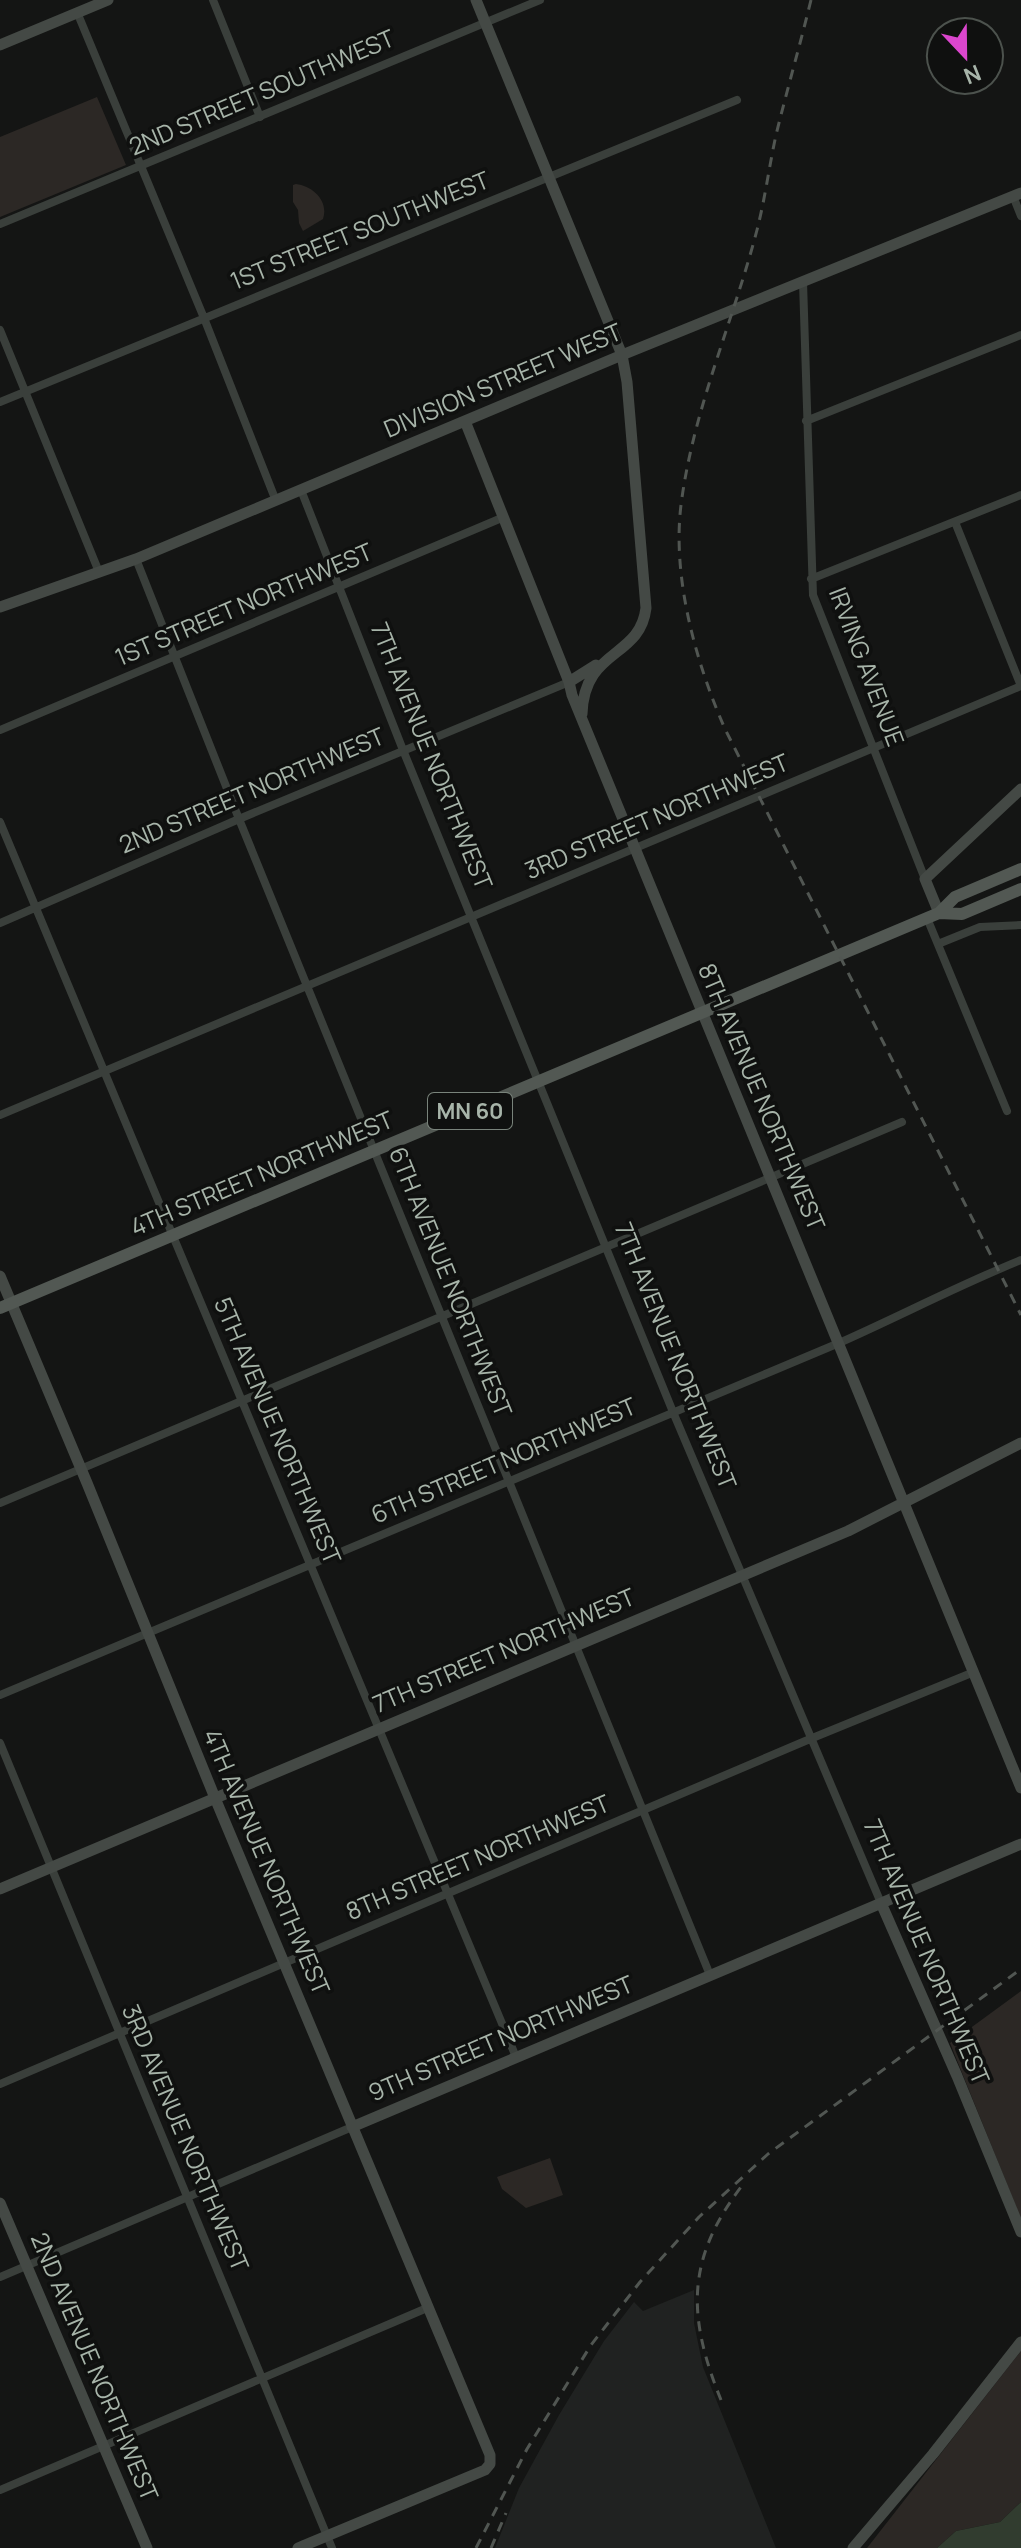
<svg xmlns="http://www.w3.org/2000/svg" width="1021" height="2548" font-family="Manrope,sans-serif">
	<rect width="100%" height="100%" fill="#141514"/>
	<path fill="#202221" d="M694,2290V2323L703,2367L776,2548H495L519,2488L559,2415L604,2341L634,2302L643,2311Z"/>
	<path fill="#2c2825" d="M97,97L126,165L0,217V137Z
		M296,184C313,186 329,201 323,219L303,231L299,223L298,210L293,202V185Z
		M1021,1991V2219L950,2043Z
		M550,2158L563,2195L526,2208L502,2189L497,2177Z
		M1021,2351V2502L1000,2522L956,2531L937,2548H867Z"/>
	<path fill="#313c2f" d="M1021,2502V2548H937L956,2531L1000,2522Z"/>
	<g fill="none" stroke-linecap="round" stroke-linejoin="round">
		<path stroke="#3a3f3b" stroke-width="8" d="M213,0L260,117
			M77,12L204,318L276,501
			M1013,196L1021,216
			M0,224L540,0
			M803,282L813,595L925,879
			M0,330L99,572
			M0,402L737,100
			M806,421L1021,335
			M301,490L403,750L673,1412L881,1903
			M955,522L1021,686
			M136,559L239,819L710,1975
			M811,579L1021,495
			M0,730L504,517
			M0,822L516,2057
			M927,918L1007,1111
			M0,923L239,819L569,682
			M938,944L980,927L1021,925
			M0,1115L1021,686
			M0,1503L902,1122
			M0,1695L839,1343C900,1316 959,1285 1021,1260
			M0,1743L332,2548
			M0,2084L810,1739L974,1672
			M0,2277L352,2127
			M0,2490L427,2308"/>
		<path stroke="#444945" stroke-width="11" d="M476,0L622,355L627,382L646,608C640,659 584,648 582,714
			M0,45L108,0
			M465,421L569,682L572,695L1021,1788
			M0,607L136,559L622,355L1021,193
			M569,682L596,665
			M939,913L925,879L1021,789
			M0,1276L87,1483L215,1798L490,2455V2464L485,2470L298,2548
			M0,1889L848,1531L1021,1443
			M881,1903L957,2076L1021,2232
			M352,2127L1021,1844
			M0,2203L147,2548
			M853,2548L933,2454L1021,2342"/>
		<path stroke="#525853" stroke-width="12" d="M939,913L962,914L1021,889
			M0,1308L927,918L939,913L955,897L1021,869"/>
		<path stroke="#515652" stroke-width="3" stroke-dasharray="10 8" stroke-linecap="butt" d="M811,0C800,45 787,90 776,135C769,167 765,199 757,230C733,322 693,410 681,505C672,578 696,663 725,729L1021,1315
			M721,2400C688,2318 685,2261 741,2187
			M476,2548L527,2449L591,2345L640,2282L699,2217L768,2154L1021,1969
			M491,2548L506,2513"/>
	</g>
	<g text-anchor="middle" stroke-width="7" stroke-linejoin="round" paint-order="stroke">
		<rect fill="#0f100f" stroke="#79837b" stroke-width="2" x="428" y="1093" width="84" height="36" rx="6"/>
		<g font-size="22" font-weight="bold" fill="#a7b4a9">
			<text x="470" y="1119">MN 60</text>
		</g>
		<g font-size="24" fill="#a7b4a9" stroke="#0f100f">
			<text transform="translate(262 93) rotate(-23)" y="8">2ND STREET SOUTHWEST</text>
			<text transform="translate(360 231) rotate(-22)" y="8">1ST STREET SOUTHWEST</text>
			<text transform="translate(503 381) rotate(-23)" y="8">DIVISION STREET WEST</text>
			<text transform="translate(244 605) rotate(-23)" y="8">1ST STREET NORTHWEST</text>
			<text transform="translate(866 667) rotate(69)" y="8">IRVING AVENUE</text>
			<text transform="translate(431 756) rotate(68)" y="8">7TH AVENUE NORTHWEST</text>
			<text transform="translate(252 791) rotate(-23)" y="8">2ND STREET NORTHWEST</text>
			<text transform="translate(657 817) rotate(-23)" y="8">3RD STREET NORTHWEST</text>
			<text transform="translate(761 1097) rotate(67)" y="8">8TH AVENUE NORTHWEST</text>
			<text transform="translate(262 1174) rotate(-23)" y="8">4TH STREET NORTHWEST</text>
			<text transform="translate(450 1282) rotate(68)" y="8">6TH AVENUE NORTHWEST</text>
			<text transform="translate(675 1356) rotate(68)" y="8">7TH AVENUE NORTHWEST</text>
			<text transform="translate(277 1431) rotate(67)" y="8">5TH AVENUE NORTHWEST</text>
			<text transform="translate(504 1461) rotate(-23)" y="8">6TH STREET NORTHWEST</text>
			<text transform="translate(504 1651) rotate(-23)" y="8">7TH STREET NORTHWEST</text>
			<text transform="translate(478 1858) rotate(-23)" y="8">8TH STREET NORTHWEST</text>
			<text transform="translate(266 1862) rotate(67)" y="8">4TH AVENUE NORTHWEST</text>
			<text transform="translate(926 1952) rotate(67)" y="8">7TH AVENUE NORTHWEST</text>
			<text transform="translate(501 2039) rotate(-23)" y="8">9TH STREET NORTHWEST</text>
			<text transform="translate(185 2138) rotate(67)" y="8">3RD AVENUE NORTHWEST</text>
			<text transform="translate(94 2367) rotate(67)" y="8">2ND AVENUE NORTHWEST</text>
		</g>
	</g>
	<g transform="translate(965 56) rotate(158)"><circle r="38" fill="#0f100f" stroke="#4c524d" stroke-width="2"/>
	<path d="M0-6L14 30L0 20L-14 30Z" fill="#db46cd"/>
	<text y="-12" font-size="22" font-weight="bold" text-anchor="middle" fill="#a7b4a9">N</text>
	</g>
</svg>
